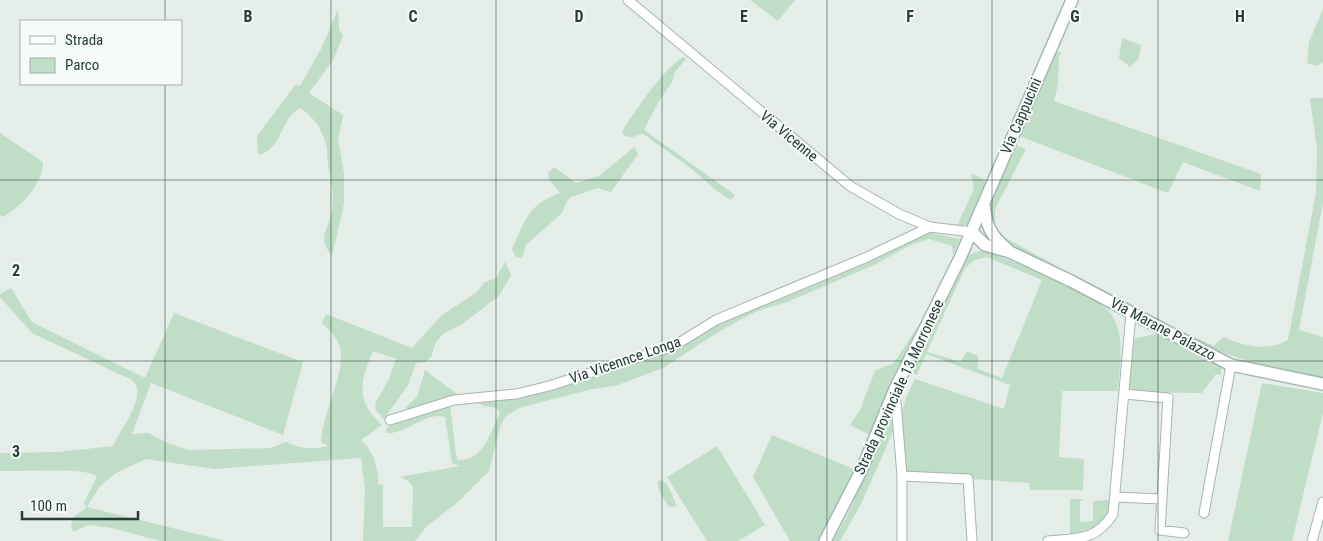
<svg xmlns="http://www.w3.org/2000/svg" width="1323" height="541" font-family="'Roboto Condensed',sans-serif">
	<rect width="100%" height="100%" fill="#e5ede9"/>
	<path fill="#c0ddc7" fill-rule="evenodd" d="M750,0H795L778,21Z
		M338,9L339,29L343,36L333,60L309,93L343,115L338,139L344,173V204L332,256C316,236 329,230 332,210C335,193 330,179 328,164C327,156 328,148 325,141C322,129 311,114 300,108C281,117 282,151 258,155L257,136L296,84L300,86L321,49Z
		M1323,9V62L1317,66L1307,63L1309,42Z
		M1122,38L1141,45L1139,58L1130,67L1119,58Z
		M1054,51L1062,53L1059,56L1058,84L1054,101L1261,174L1260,191L1183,162L1168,193L1019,136Z
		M683,57L686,59L675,72L672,82L659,101L644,130L735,195L731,200L717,191L692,169L642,133C637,137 628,139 622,134L624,128C640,105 659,74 683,57Z
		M1310,98H1323V202L1299,330L1323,337V382C1260,366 1197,348 1141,313L1214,346L1223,337C1244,346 1267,352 1288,340L1316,193L1317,149Z
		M0,133L43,162C44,182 19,210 2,217L0,215Z
		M1013,144L1026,149L995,209V232L1060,268L1058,273L1008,247L994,235L987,205Z
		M634,147L638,154L611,192L598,188L571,197L567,201L562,213L526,245L522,258L516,257L512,249C526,220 527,205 560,193L549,179L548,173L554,167L576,183L599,176Z
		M971,173L988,182L969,223L959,229L918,220L957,226L974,189Z
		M927,232L960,239L953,255L952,246L929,239L911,245L874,265L787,302L757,311L720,331L663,368L615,386L592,389L519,408L506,416L501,424L489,471L457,503L427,526L415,541H363L365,488L361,458L214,469L146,459L116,473L100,486L87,507L225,541H160L112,528L89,525L73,532L71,525L75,516L86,508L84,503L97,476C84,467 20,472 0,471V453L58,452L113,446C120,430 148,396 133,381C130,378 123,376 119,374L32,333L0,297V294L11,288L32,322L145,378L174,313L303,362L283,435L151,383L132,434L149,433L165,442L188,450L271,448L286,442C300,449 313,450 328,446L321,442C323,412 342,382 341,352C340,341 330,330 322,323L326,314L412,348L442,315L476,293L485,282L496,278L505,262L511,275L499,296L462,324L443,334L436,342L431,357L425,362L416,363L408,385L384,419L376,411L375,404L389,379L396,359L373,351C360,381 355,401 382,425L361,440C373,450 379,469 378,484L383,485V527H412L413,487L410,482L400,477L460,466L452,463L445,417C426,411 406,435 386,433L387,428L394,422L450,404L456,455L458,460C484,461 490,432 500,413L497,408L483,406L476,401L527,396L659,357L686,344L721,321Z
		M979,251C1001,253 1092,295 1108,310C1111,313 1116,322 1117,326C1124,345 1119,372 1118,391H1062L1059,457L1084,459L1083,490H1030L1029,483L904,474L900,418L906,398L915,379L1004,409L1010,385L926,354L917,375L911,373L947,290L966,256ZM987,257L1042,280L1002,378L978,369V356L967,351L961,362L927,352L965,268L975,260Z
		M928,311L872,436L850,425L860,410L875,371L894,363Z
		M1155,334L1222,364L1221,375L1216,374L1202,393L1129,392L1133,339Z
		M425,370L461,397L407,413L406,407L417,397Z
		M1262,383L1323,393V413L1292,541H1228Z
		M895,408L894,429L882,457L861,504L840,541H833L848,514Z
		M772,435L856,470L823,541H790L753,477Z
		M717,446L765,525L738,541H707L667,477Z
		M661,480L667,484L677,506L669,507C664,499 657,490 658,481Z
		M1070,499H1084L1080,501V522L1093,521V501L1109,500C1108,527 1092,532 1070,536Z"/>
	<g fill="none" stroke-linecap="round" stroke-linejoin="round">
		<g stroke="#a8b5b0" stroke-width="11">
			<path id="street" d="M628,0L850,186L899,214L930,227L972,232
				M895,390L902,476V541
				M1124,394L1168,398L1160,530L1184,533
				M390,420L454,400L516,394L549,386L674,346L716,320L867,257L930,227
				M902,476L968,479L972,541
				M1115,497L1162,499
				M1204,513L1231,365
				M1048,541C1078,538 1096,541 1113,514L1131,313
				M1312,541L1323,502"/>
		</g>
		<g stroke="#a4b8b1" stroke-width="14">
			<path id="secondary" d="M984,204C986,226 991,236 1008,250
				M972,232L985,245L1010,252L1071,281L1231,365L1323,384
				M825,541L862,469L895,389L960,258L1072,0"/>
		</g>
		<use href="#street" stroke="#fff" stroke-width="9"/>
		<use href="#secondary" stroke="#fff" stroke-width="11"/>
	</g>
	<path fill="none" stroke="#263e37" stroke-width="1" stroke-opacity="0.55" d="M165,0V21M331,0V541M496,0V541M662,0V541M827,0V541M992,0V541M1158,0V541M165,84V541M0,180H1323M0,361H1323"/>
	<g text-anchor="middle" stroke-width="4" stroke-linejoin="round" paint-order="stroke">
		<g font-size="15" fill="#263e37" stroke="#f6faf8">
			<text transform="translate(1021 116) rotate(-67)" y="5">Via Cappucini</text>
			<text transform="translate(789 136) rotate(40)" y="5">Via Vicenne</text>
			<text transform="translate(1163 329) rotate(28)" y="5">Via Marane Palazzo</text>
			<text transform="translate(625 360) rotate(-19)" y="5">Via Vicennce Longa</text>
			<text transform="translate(899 387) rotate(-65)" y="5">Strada provinciale 13 Morronese</text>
		</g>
	</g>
	<g font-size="16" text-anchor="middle" font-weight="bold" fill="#263e37" stroke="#f6faf8" stroke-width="4" stroke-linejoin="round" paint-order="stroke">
		<text x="248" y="22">B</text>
		<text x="413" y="22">C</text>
		<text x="579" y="22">D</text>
		<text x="744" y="22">E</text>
		<text x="910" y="22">F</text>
		<text x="1075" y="22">G</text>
		<text x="1240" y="22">H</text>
		<text x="16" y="276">2</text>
		<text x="16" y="457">3</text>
	</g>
	<rect x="20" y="20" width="162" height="65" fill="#f6faf8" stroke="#a3afab"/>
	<rect x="30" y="36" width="25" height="8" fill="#ffffff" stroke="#a3afab"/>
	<text x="65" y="45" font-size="15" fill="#263e37">Strada</text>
	<rect x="30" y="58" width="25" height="15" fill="#c0ddc7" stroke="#a3afab"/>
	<text x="65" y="70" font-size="15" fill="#263e37">Parco</text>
	<path d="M22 511v8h116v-8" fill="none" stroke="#263e37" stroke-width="2.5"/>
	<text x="30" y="511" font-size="15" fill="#263e37" stroke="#f6faf8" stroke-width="4" paint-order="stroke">100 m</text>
</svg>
